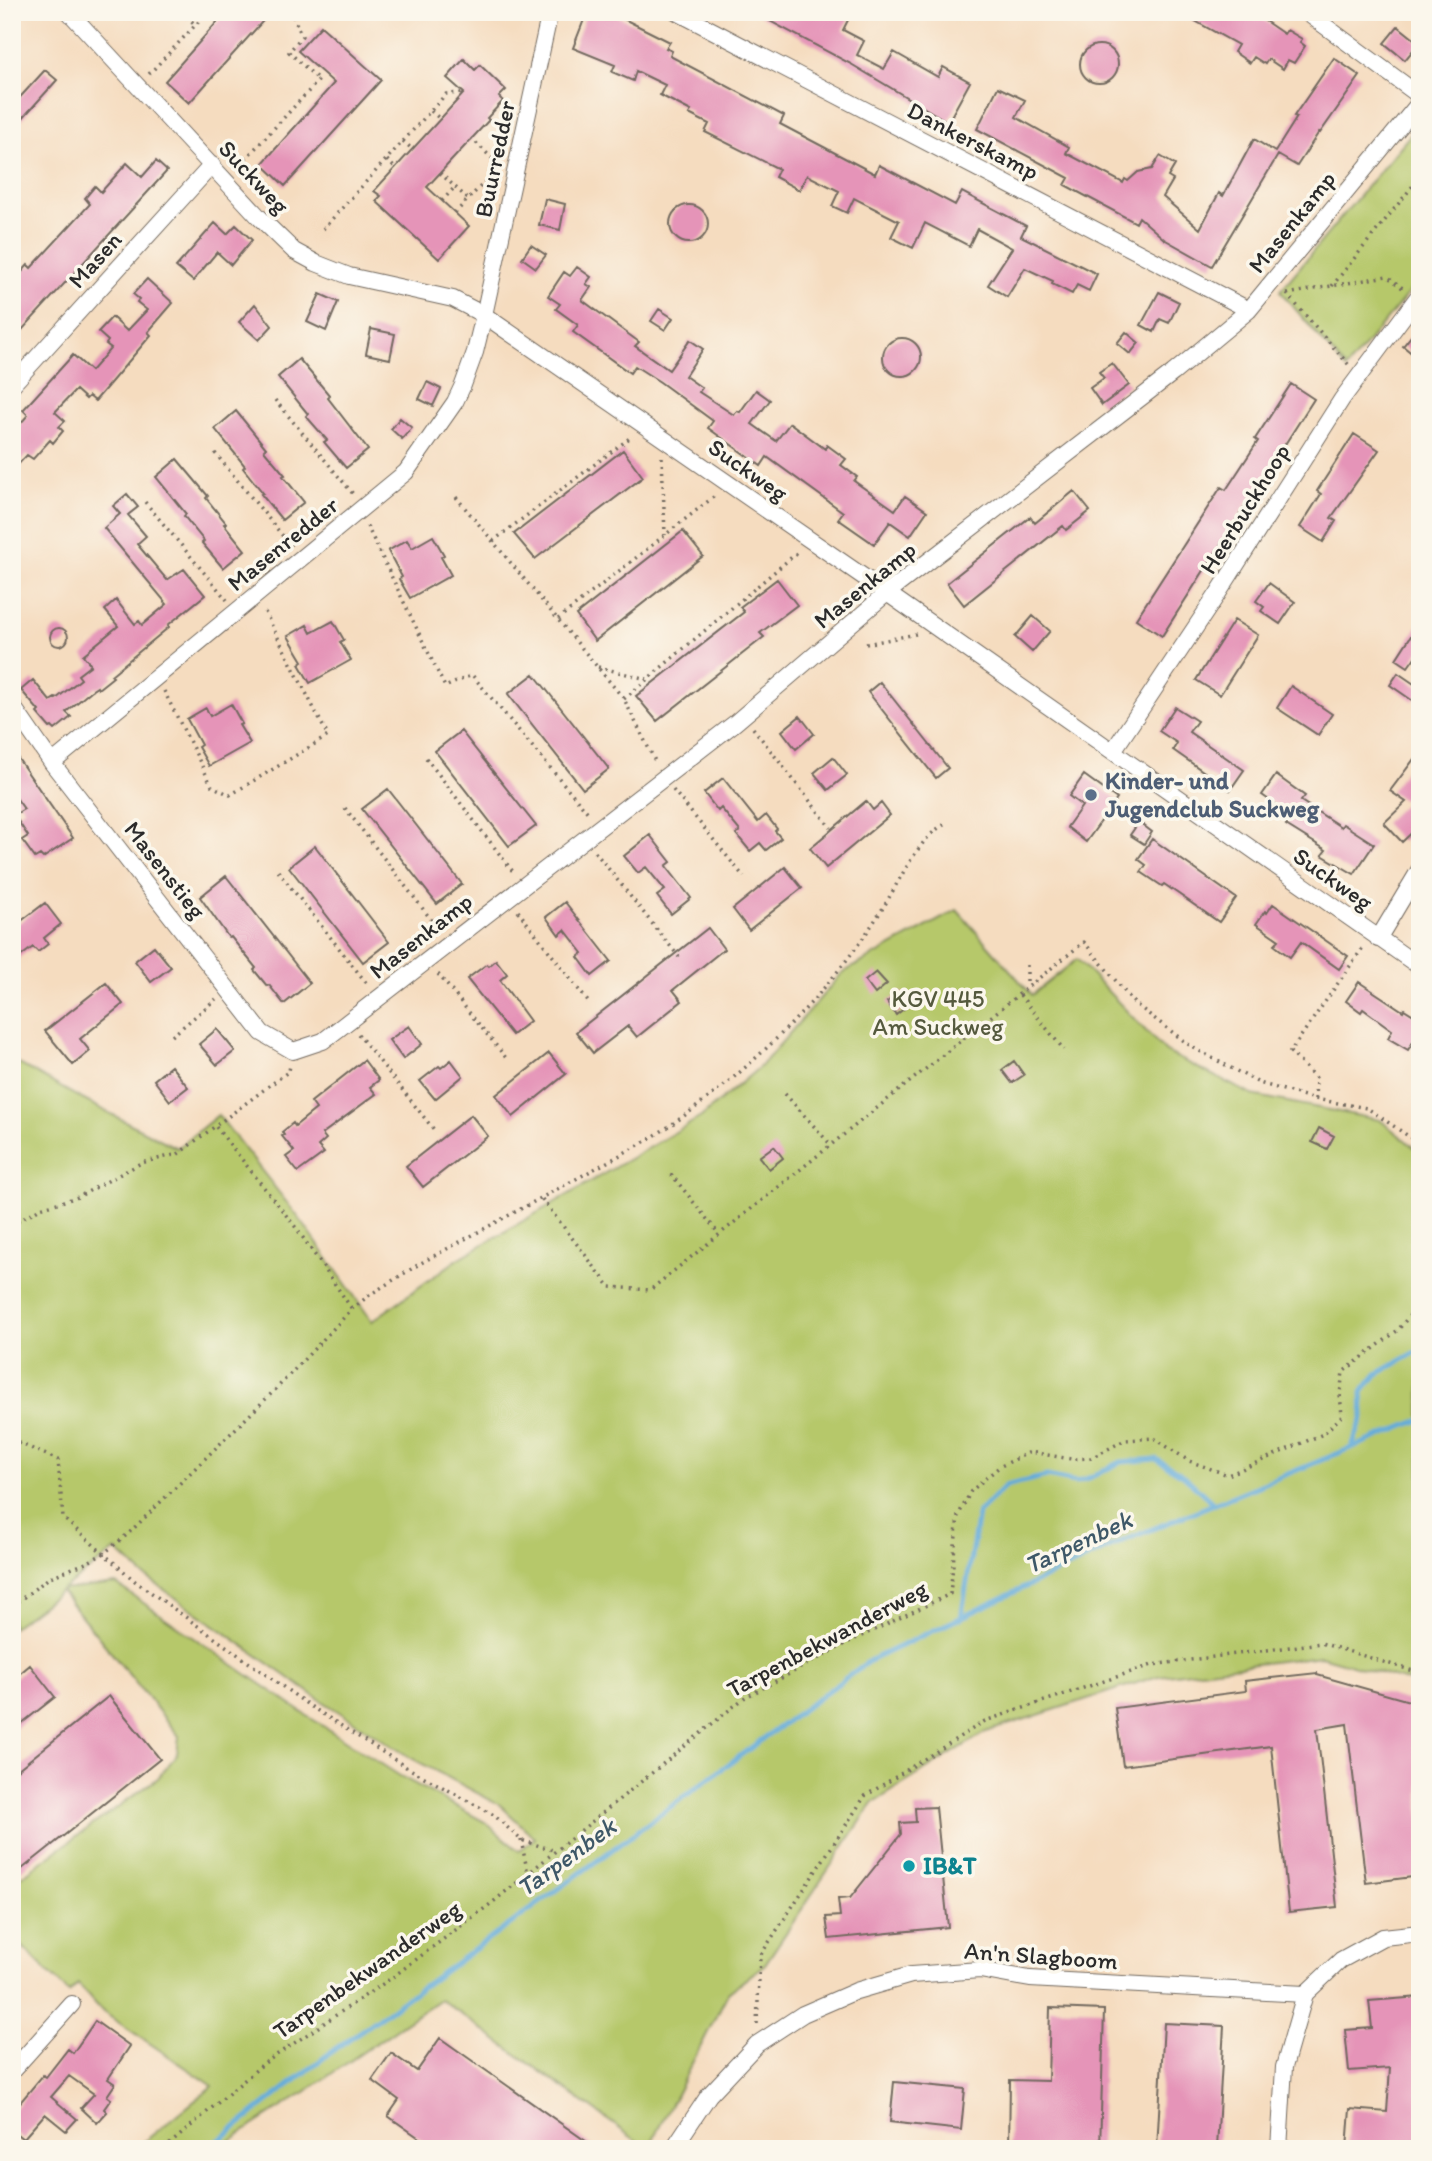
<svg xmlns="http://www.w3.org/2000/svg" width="1432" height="2161" font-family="Itim,sans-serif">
	<rect width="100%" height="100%" fill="#fbf7ec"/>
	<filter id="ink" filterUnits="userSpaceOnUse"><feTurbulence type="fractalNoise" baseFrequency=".0143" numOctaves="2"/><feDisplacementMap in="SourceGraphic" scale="14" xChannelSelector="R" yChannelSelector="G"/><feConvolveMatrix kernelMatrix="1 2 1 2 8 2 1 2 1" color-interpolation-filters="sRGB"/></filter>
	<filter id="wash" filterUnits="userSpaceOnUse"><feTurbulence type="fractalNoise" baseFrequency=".00686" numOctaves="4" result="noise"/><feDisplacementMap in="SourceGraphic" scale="28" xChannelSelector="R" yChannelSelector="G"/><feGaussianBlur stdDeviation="1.57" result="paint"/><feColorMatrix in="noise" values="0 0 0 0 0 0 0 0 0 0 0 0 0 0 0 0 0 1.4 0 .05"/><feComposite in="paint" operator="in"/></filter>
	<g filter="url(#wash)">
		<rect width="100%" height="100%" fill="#f5dcbf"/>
		<path fill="#b6c86b" stroke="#707a4b" stroke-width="2" fill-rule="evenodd" d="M1420,123V279L1346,369L1280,291Z
			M957,910L1032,995L1077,959L1166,1052L1252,1095L1380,1120L1420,1152V1685L1321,1656L1158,1676L986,1732L873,1803L765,1964L728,1993L648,2149L440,1999L305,2092L217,2149H135L213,2086L103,2012L78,1984L69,1993L12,1936V1883L158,1778L177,1754L179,1736L61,1591L12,1628V1060L82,1099L177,1148L218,1115L302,1222L372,1321L458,1259L701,1117L762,1065L842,973ZM116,1550L142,1574L316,1697L411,1758L500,1805L535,1838L519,1851L485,1822L400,1776L306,1715L116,1584L62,1590Z"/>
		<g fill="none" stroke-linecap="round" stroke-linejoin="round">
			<path stroke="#62abda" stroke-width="5" d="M1352,1447L1363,1417L1362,1392L1377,1374L1420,1350
				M961,1619L978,1513L1005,1486L1047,1476L1076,1482L1091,1477L1121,1462L1156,1459L1183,1475L1214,1504
				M208,2149L335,2049L530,1910L869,1661L1123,1541L1420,1420"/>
		</g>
		<g id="blocks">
			<path fill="#e594b8" d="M226,12H271L189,103L165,81Z
				M587,12H607L620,17L670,42L666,48L672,51L670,56L784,116L780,124L875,174L879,165L955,205L962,192L1026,226L1021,236L1097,274L1089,291L1077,285L1072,294L1052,284L1053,281L1025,268L1007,297L988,285L1012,248L977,229L969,246L925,223L913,248L891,237L899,221L854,198L847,213L832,206L839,191L807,175L799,190L775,177L779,169L705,132L709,124L689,114L691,111L660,95L665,85L636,71L633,81L612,72L615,65L573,48Z
				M753,12H852L843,30L864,41L857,55L884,69L894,52L938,77L943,67L970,82L948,122L851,64Z
				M1179,12H1252L1284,34L1287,30L1302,39L1300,42L1305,46L1294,63L1288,60L1283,69L1268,59L1265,64L1254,57L1250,63L1234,52L1238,45Z
				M321,26L381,80L285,186L262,164L334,83L298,51Z
				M1398,26L1419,43L1405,60L1384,43Z
				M1080 64a19 19 0 1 1 38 0a19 19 0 1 1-38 0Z
				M1334,58L1360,76L1320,133L1319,132L1297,166L1278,155L1212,266L1164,239L1139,217L1136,223L1065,185L1069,178L977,129L998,87L1025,100L1016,117L1069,147L1066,153L1123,183L1125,179L1128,181L1138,172L1152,169L1160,156L1175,165L1168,177L1173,180L1163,197L1200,229L1219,193L1223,196L1254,139L1275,152L1297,117L1294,116Z
				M464,59L475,70L480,65L506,90L499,97L503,101L487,118L489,120L427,187L469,226L439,259L376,201L381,196L374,191L464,93L447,78Z
				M45,70L57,80L12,130V106Z
				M156,161L167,171L12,341V283L28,265L31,268L90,204L85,198L95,186L101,192L127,163L142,177Z
				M545,199L565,204L560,230L539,225Z
				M670 224a19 19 0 1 1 38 0a19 19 0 1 1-38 0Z
				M215,223L227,234L236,225L252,240L231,265L217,252L193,281L176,267Z
				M531,245L546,255L536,268L522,258Z
				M577,267L591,277L586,284L591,287L582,300L639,342L635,346L669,370L690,340L703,349L685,376L702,388L699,392L734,415L737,411L740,412L756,390L770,400L752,424L776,441L790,423L825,449L827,445L846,459L841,465L857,477L854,481L895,510L905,496L927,511L910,536L890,522L874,544L838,519L843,512L767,457L761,466L708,428L713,421L660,382L635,366L630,373L573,332L578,325L556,309L560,304L548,296L564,272L570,276Z
				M147,279L173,303L148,332L151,335L95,401L89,396L86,399L76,390L55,412L65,421L59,427L63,431L53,443L50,440L33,459L27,455L12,471V433L28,415L23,410L73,355L91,371L111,348L106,344L108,341L98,332L112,317L127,331L147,310L137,302L139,299L133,294Z
				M1159,292L1179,302L1169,323L1160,319L1154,332L1141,325Z
				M320,294L338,302L326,331L307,322Z
				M255,304L272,326L259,340L239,322Z
				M659,309L673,318L665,330L651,321Z
				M1420,325V360L1403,346Z
				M371,329L395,334L390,359L366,354Z
				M1126,332L1139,343L1130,354L1117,343Z
				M883 357a19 19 0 1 1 38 0a19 19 0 1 1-38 0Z
				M299,359L330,396L328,398L368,450L346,468L324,442L327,440L306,416L308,414L278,377Z
				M1112,363L1129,385L1102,405L1090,388L1104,378L1099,372Z
				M427,382L441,389L433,406L419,399Z
				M1291,384L1314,399L1162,636L1136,619L1221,487L1226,490L1258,441L1255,439Z
				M236,411L266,448L264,450L285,475L283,476L304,502L282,520L261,494L263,493L243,468L245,466L215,429Z
				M400,418L412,428L402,439L391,429Z
				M1354,434L1379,450L1331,518L1336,521L1323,542L1300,527L1321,494L1317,491Z
				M623,450L643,477L535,559L514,534Z
				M177,459L208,496L206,498L226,523L224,524L245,550L223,568L202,543L204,541L184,516L186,514L156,477Z
				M1074,491L1090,511L1066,530L1063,526L964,605L947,583L1030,517L1035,523Z
				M127,494L138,507L128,515L146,536L137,544L167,580L184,569L205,595L168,625L169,627L111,675L113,677L98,689L97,687L91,691L66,712L71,717L55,730L52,727L50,728L37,713L39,711L21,690L33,680L50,701L55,698L56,699L81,679L78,675L91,665L83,655L118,626L105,610L116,600L135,624L139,621L142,625L167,604L104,528L120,514L113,506Z
				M683,531L703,556L595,641L576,615Z
				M433,536L444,555L441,557L451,575L410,598L399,579L402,577L388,551L407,540L412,548Z
				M777,579L797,605L760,633L764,637L657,721L636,696L744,612L740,607Z
				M1269,583L1295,602L1280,624L1261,611L1264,607L1256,601Z
				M1033,616L1050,631L1032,652L1015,637Z
				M1234,620L1258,635L1220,695L1196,680Z
				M333,621L344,640L340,642L351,660L310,683L299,664L303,661L288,636L307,625L311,633Z
				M1420,622V650L1408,667L1396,659Z
				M50 637a9 9 0 1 1 18 0a9 9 0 1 1-18 0Z
				M1398,673L1420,688V692L1413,701L1390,685Z
				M534,674L609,769L583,789L508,694Z
				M880,682L948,768L936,778L868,692Z
				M1291,686L1332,714L1318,735L1277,708Z
				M231,704L242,724L239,725L250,743L209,766L198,747L201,745L187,719L206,708L210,716Z
				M1175,707L1197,721L1189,732L1244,770L1230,790L1173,750L1177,743L1159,731Z
				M800,716L814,734L796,749L782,731Z
				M461,731L536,826L509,846L435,751Z
				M12,750L73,838L43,858L40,855L35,858L22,840L28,836L14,815L24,809L12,792Z
				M1420,751V825L1402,842L1384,823L1406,802L1390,791Z
				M833,757L847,775L828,790L814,773Z
				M1084,775L1117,799L1086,842L1067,827L1082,806L1069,796Z
				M1276,775L1305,796L1301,801L1341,827L1343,824L1374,844L1354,874L1322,855L1326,850L1286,825L1292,816L1262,795Z
				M723,778L758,822L766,815L777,829L775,831L781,838L766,850L760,843L750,851L736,834L740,831L721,808L718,811L704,793Z
				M388,789L462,884L437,904L362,809Z
				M866,801L873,810L881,803L890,815L826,868L810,848Z
				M1139,822L1152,832L1144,844L1130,835Z
				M650,835L671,862L666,866L691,898L671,914L657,896L665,890L646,867L638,873L624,856Z
				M1152,839L1236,898L1219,922L1164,884L1162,886L1141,872L1146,865L1138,859Z
				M315,846L389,942L363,962L289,867Z
				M785,867L802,888L749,930L733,909Z
				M226,876L310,983L284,1004L269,985L267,986L254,970L256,968L231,937L229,938L200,897Z
				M565,902L611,961L592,976L578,957L583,953L565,930L559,935L546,917Z
				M45,903L61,924L44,938L48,944L38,952L33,947L12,963V928Z
				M1273,904L1348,956L1339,969L1301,942L1290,957L1274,945L1279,940L1256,924L1265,911L1267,913Z
				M708,928L724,949L673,990L682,1001L637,1037L628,1026L593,1053L576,1032Z
				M154,946L171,967L151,982L135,961Z
				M496,960L507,974L500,980L530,1021L512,1035L467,979L487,964L489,966Z
				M876,972L887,984L875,994L865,981Z
				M1359,982L1403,1011L1404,1009L1420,1019V1031L1408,1050L1388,1038L1392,1030L1363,1009L1361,1012L1346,1001Z
				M106,983L123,1004L80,1039L90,1051L73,1065L45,1031Z
				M902,992L911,1003L896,1015L887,1002Z
				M409,1026L422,1044L403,1059L389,1040Z
				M217,1029L235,1051L217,1065L199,1044Z
				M549,1053L566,1074L513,1117L496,1095Z
				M364,1060L379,1080L370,1087L376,1094L322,1134L326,1139L318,1146L324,1153L298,1172L286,1157L294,1151L282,1136L284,1135L282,1132L293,1123L295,1126L316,1109L311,1102Z
				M451,1060L463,1076L435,1099L420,1081L439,1066L441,1068Z
				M1014,1061L1024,1075L1012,1083L1002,1070Z
				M171,1066L188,1087L170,1101L154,1080Z
				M471,1115L488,1136L423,1187L406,1166Z
				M1319,1128L1334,1136L1327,1149L1312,1142Z
				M774,1146L783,1158L769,1169L759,1157Z
				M30,1665L55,1697L12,1731V1680Z
				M1317,1673V1675L1420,1704V1876L1366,1883L1347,1724L1317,1729L1337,1907L1289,1912L1271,1746L1123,1766L1115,1708L1246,1691L1245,1681Z
				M109,1696L160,1759L12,1877V1774Z
				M936,1807L948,1927L829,1939L826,1917L840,1916L838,1899L850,1898L901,1834L900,1823L916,1822L915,1808Z
				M1420,1997V2149H1347L1350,2109L1387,2112L1390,2068L1349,2071L1345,2030L1372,2028L1369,2001Z
				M1050,2008L1104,2010L1100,2149H1009L1010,2080L1048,2081Z
				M95,2021L130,2046L108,2079L115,2084L107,2096L111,2099L104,2109L107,2112L97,2123L81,2108L94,2094L69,2076L51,2097L77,2119L66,2131L45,2114L23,2139L12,2130V2112L43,2075L46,2077L68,2049L73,2053Z
				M1164,2023L1224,2026L1217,2148L1157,2149Z
				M440,2038L597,2149H435L388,2116L399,2100L372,2080L391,2053L417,2071Z
				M894,2082L965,2089L961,2130L890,2122Z"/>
		</g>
	</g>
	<g filter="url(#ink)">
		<use href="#blocks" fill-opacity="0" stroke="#72695f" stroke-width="2"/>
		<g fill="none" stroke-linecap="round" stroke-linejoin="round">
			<g stroke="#72695f" stroke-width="18">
				<path id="street" d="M69,12L259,217L294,251L316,263L349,276L453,299L484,315L887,593L1420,967
					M677,12L1249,310
					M1306,12L1420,96
					M12,385L212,165
					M12,705L52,763L262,1033L293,1051L323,1041L735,723L887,593L1173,373L1249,310L1420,102
					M1113,751L1217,595L1342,399L1420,294
					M52,763L406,472L455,402L463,385L475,352L484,315L550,12
					M1378,939L1420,869
					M12,2071L72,2004
					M673,2149L709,2095L757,2044L803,2014L856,1991L911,1975L980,1970L1030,1979L1305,1994
					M1279,2149L1284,2067L1305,1994L1341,1960L1383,1937L1420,1933"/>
			</g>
			<path stroke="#72695f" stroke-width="3.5" stroke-dasharray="2 5" stroke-linecap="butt" d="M181,12L196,25
				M149,74L208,12
				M431,111L440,119
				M471,138L500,166
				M403,141L412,149
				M387,160L395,168
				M236,169L319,80L289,52L302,36L291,12
				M440,173L468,199
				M442,201L455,187
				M455,213L499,167
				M323,229L446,94L464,93
				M1332,286L1420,177
				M1287,294L1387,276L1405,290
				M1287,294L1349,365
				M275,400L354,495
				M215,453L291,546
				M662,457L665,535
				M456,497L624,699L656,763
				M145,502L227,600
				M367,526L445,687L472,675L590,815
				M493,541L631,437
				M558,619L716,495
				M866,644L916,634
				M598,667L647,679
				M164,691L212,786L230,795L328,736L264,610
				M624,699L799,551
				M753,728L831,828
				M426,758L514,873
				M673,790L744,877
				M345,808L440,931
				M595,852L679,957
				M278,871L368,985
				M518,911L589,1003
				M1027,965V981L1030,985
				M438,974L507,1059
				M1020,995L1064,1050
				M358,1034L435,1131
				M172,1036L216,999
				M785,1094L830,1144
				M1315,1099L1316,1078L1290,1052L1364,946
				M216,1127L297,1229L352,1309
				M671,1174L719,1234
				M542,1199L610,1287L650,1290L1084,942L1134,1003L1192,1047L1259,1083L1315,1099L1367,1108L1420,1144
				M12,1225L40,1208L78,1197L141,1163L178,1154L289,1071L290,1065
				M12,1440L58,1460L63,1518L135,1581L307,1704L406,1767L494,1815L521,1840L556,1851
				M12,1606L50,1577L86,1563L103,1554L128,1534L275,1390L352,1309L371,1294L421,1263L646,1141C736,1086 825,1000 881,911C898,885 919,834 948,823
				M521,1840L528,1874
				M757,2024L760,1956L865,1796L985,1721L1152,1665L1321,1643L1420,1673
				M164,2149L263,2064L390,1979L493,1902L744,1698L853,1640L950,1594L958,1516L971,1491L999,1467L1030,1452L1071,1459L1091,1458L1125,1440L1154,1438L1189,1461L1228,1475L1323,1434L1342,1416L1340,1394L1343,1372L1398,1330L1414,1310L1420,1308"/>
			<use href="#street" stroke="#fff" stroke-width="16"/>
		</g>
	</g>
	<circle fill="#5c6f8a" stroke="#fbf7ec" stroke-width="2.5" cx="1091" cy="795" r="7"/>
	<circle fill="#0f9aa8" stroke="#fbf7ec" stroke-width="2.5" cx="909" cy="1866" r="7"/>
	<g text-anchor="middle" stroke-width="7" stroke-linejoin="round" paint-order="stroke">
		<g font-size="24" fill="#2b2b2b" stroke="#fbf7ec">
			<text transform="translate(973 141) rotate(27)" y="8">Dankerskamp</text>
			<text transform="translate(495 159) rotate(-78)" y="8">Buurredder</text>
			<text transform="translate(254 177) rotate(47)" y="8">Suckweg</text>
			<text transform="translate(1292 222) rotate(-51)" y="8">Masenkamp</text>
			<text transform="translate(95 260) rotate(-48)" y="8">Masen</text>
			<text transform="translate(748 470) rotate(35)" y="8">Suckweg</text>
			<text transform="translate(1245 509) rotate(-58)" y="8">Heerbuckhoop</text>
			<text transform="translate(283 544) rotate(-39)" y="8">Masenredder</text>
			<text transform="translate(865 585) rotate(-39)" y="8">Masenkamp</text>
			<text transform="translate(165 870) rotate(52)" y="8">Masenstieg</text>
			<text transform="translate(1333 879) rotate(35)" y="8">Suckweg</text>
			<text transform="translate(421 936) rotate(-38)" y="8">Masenkamp</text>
			<text transform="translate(827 1639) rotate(-28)" y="8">Tarpenbekwanderweg</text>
			<text transform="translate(1041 1956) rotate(4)" y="8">An'n Slagboom</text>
			<text transform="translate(367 1970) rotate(-35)" y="8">Tarpenbekwanderweg</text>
		</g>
		<g font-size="24" font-weight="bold" fill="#4e5e75" stroke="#fbf7ec" text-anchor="start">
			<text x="1105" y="789">Kinder- und<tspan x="1105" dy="28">Jugendclub Suckweg</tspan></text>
		</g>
		<g font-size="24" fill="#555a3e" stroke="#fbf7ec">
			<text x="938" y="1007">KGV 445<tspan x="938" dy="28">Am Suckweg</tspan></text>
		</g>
		<g font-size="24" font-weight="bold" fill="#0d838f" stroke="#fbf7ec" text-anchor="start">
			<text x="923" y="1874">IB&amp;T</text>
		</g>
		<g font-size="26" font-style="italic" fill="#3e5868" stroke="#fbf7ec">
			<text transform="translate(1078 1542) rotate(-25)" y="9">Tarpenbek</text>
			<text transform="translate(566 1857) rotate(-36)" y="9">Tarpenbek</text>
		</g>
	</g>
	<rect width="1432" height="2161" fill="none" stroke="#fbf7ec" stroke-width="42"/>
</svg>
